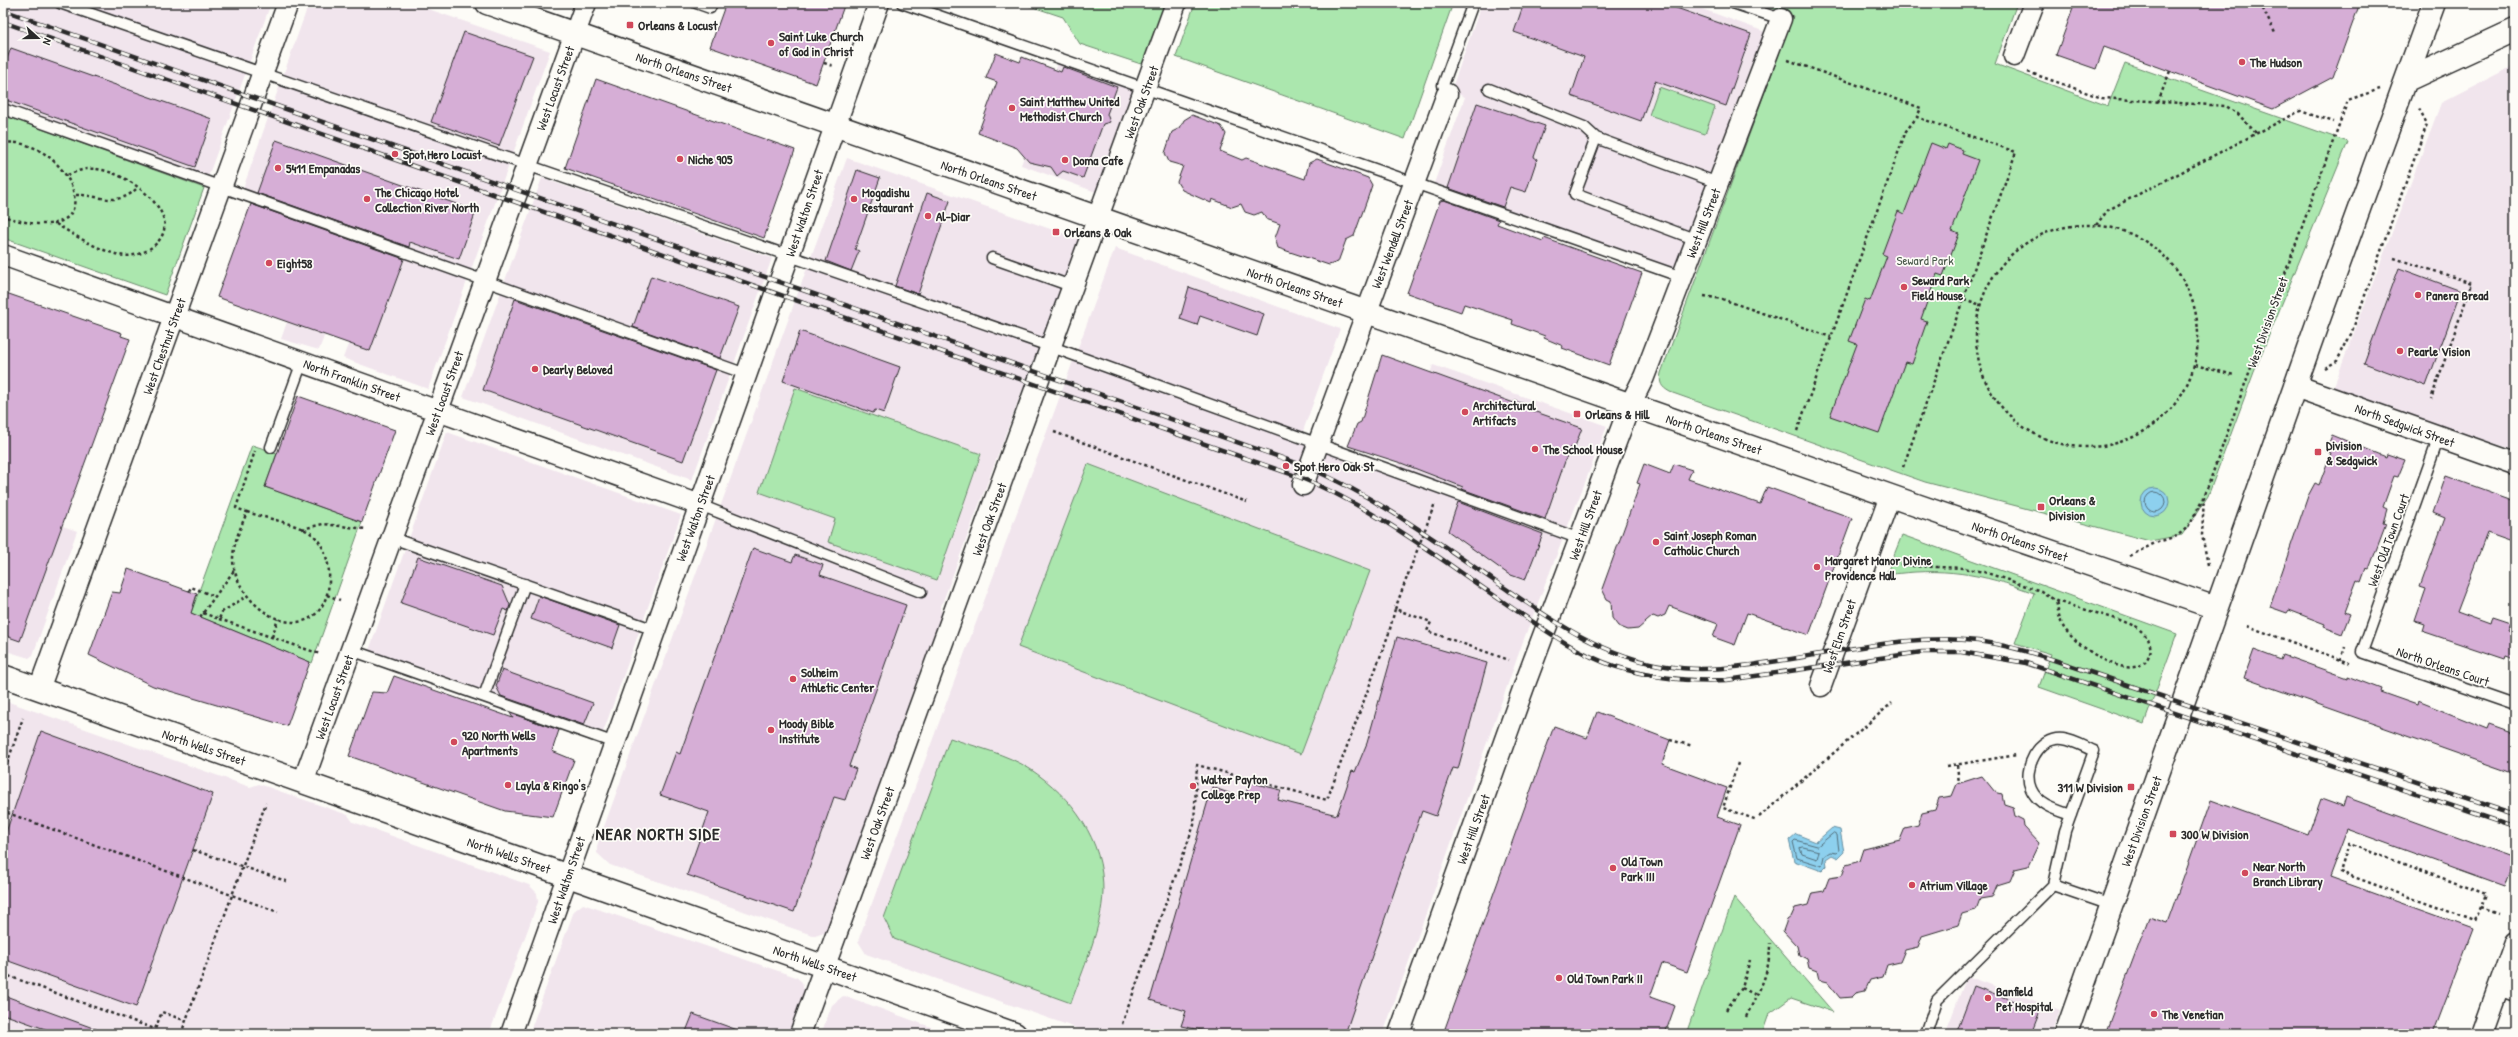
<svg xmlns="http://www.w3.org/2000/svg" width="2518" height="1037" font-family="'Patrick Hand',sans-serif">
	<rect width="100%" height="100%" fill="#fdfcf7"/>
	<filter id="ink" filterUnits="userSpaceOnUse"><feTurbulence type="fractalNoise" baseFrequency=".025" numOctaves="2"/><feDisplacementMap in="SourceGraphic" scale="8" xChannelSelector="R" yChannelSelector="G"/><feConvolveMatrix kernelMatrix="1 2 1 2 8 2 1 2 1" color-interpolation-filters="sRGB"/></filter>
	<g filter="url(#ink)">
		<path fill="#f1e5ed" d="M10,3H271L204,188L3,115V23Z
			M309,3H411L550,51L428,389L343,358L385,245L361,237L319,350L281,339L322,223L241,194Z
			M1482,3H1686L1768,33L1674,274L1432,189L1465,97L1451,91Z
			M1060,58L1135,85L1096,192L1021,165Z
			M2515,65V450L2332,391L2441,103Z
			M847,158L1079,239L940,609L943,613L833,921L824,933L815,936L610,865L597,853V846Z
			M542,178L772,258L692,480L463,397Z
			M1115,248L1340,329L1299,442L1335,455L1393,476L1433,365L1607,426L1525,636L1383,1034H1093L866,954L858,941Z
			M447,432L681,515L601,738L367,656Z
			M3,505L77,531L33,655L29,658L3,650Z
			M3,700L250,787L259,784L348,815L353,822L529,885L537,893L538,902L489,1034H3Z
			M583,904L796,977L802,982L804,992L788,1034H529L574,911Z
			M1967,976L2060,1010L2051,1034H1945Z
			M843,996L851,998L950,1034H821L832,1005Z"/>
		<path fill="#abe7ae" stroke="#6b896c" d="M1021,3H1165L1144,65L1080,44L1063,17Z
			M1195,3H1453L1405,139L1176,57Z
			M1758,3H2017L1995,64L2108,106L2125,63L2348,142L2254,372L2208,496L2182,535L2150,541L1925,482L1670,392C1661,387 1659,383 1661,373L1793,16Z
			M1659,87L1715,107L1705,134L1649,115Z
			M3,115L204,188L165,295L3,238Z
			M795,388L981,454L937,580L828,542L835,519L759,492Z
			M252,445L277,453L265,487L362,522L312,663L191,613Z
			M1088,464L1370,571L1301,754L1018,647Z
			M1902,535L2177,634L2144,724L2039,687L2051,654L2015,643L2034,593C1981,573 1942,567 1886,575Z
			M950,738C976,747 1007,754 1030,769C1072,797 1104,840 1103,892C1102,927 1083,969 1071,1003L894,939L884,918Z
			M1734,897L1833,1012L1791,998L1769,1014L1762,1034H1686Z"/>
		<path fill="#8dd0ee" stroke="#668ea0" d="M2141 502a14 14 0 1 1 28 0a14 14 0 1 1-28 0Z
			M1832,828L1840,830L1844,852L1838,858L1832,855L1826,859L1827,866L1822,871L1794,861L1789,840L1796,834L1816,842Z"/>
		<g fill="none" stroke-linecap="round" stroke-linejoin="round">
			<path stroke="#526d79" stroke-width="1" d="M2145 502a10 10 0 1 1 20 0a10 10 0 1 1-20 0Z
				M1834,833L1837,835L1839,851L1837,853L1830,852L1824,856L1822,866L1797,858L1793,842L1795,840L1817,846Z
				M1803,847L1819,851L1817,859L1802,854L1800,848Z"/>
		</g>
		<path fill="#d6aed6" stroke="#2b2b2b" d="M726,3H845L816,84L710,47Z
			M1524,3H1662L1751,34L1726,106L1655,81L1641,121L1571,96L1584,57L1514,32Z
			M2075,3H2360L2333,77L2273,109L2104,47L2096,69L2056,55Z
			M464,32L533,56L499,146L431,122Z
			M11,48L212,119L195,167L3,99V69Z
			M996,53L1020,62L1022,57L1061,72L1063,67L1117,87L1107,114L1110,122L1103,124L1083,178L1063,171L1057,176L1051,167L1029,162L1017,148L978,133L997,82L986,78Z
			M596,79L795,150L764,238L565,168Z
			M1477,103L1545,126L1534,157L1537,159L1526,192L1510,187L1503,207L1448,188Z
			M1192,115L1221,126L1226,134L1220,151L1242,160L1246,158L1305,179L1309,163L1317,159L1368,178L1372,185L1368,197L1354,236L1346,240L1338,262L1329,265L1278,248L1275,238L1280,224L1266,219L1262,212L1254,215L1245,212L1241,204L1232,207L1212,199L1211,203L1182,190L1177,182L1183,166L1169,162L1165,153L1172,132L1180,128L1184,120Z
			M276,140L476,211L459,259L410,242L409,247L257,193Z
			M1931,143L1946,149L1948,144L1963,150L1962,154L1978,160L1952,231L1959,234L1943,276L1937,274L1921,319L1927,321L1912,364L1905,362L1879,433L1830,416L1857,344L1849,341L1865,299L1870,301L1887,256L1882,254L1898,211L1904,214Z
			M857,170L880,178L855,249L859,251L851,271L826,261Z
			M927,193L950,201L918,294L895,286Z
			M1444,200L1499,220L1497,224L1543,241L1544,238L1642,273L1609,365L1562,348L1563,346L1544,338L1545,336L1512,324L1513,320L1464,304L1461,312L1407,293L1440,201Z
			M251,204L404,259L370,351L217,297Z
			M2399,268L2461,291L2426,386L2364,363Z
			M651,276L739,307L720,358L633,327Z
			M1189,287L1264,314L1257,336L1200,316L1197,325L1180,319Z
			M3,292L122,333L121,336L130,339L20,641L3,635Z
			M515,299L716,370L683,461L483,390Z
			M800,331L900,367L884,413L875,410L873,413L783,381Z
			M1382,355L1514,403L1515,401L1531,406L1530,410L1582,428L1574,449L1570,447L1545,519L1462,489L1463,487L1401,463L1348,446L1357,424L1361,422Z
			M298,396L395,430L362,522L265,487Z
			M2332,435L2386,457L2387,454L2405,460L2398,477L2394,476L2383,507L2387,509L2383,523L2386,524L2369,569L2366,568L2361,582L2357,580L2345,612L2350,614L2342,634L2324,627L2325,624L2289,610L2287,613L2270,607L2308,496L2315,483L2319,485L2331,453L2326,451Z
			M1644,464L1670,474L1674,464L1692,470L1688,479L1760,504L1767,487L1852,518L1809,635L1747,613L1735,645L1713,637L1718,624L1669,606L1665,615L1658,618L1653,616L1638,629L1628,630L1618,626L1612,618L1611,601L1607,599L1602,589L1640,484L1637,483Z
			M2446,476L2515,501V543L2487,533L2457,612L2490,624L2492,617L2510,623L2507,630L2515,633V659L2506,656L2505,659L2422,631L2424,624L2415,621L2426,589L2420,587L2445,518L2433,513Z
			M1458,502L1543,534L1525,580L1508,574L1448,531Z
			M753,548L792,562L795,555L823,565L820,575L906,605L849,766L856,769L845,800L834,797L794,912L687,875L709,812L660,795L676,752L680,754Z
			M418,557L502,586L510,605L508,611L503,609L493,635L401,603Z
			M128,569L197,594L191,613L310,662L287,726L153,686L89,655L112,592L120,593Z
			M539,596L620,625L612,648L531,619Z
			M1397,637L1487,663L1458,769L1453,768L1436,816L1422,811L1345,1034H1220L1181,1026L1186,1011L1150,1000L1212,787L1245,799L1249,782L1281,790L1278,800L1337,815L1352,771L1355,772L1367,743Z
			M2254,650L2281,660L2283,655L2347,678V676L2381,689L2380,692L2417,705L2418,701L2488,729L2490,724L2515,733V774L2244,678Z
			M502,670L593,703L584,725L501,696L496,686Z
			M394,676L513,718L510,713L559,730L552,751L574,760L553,817L505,811L349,756L372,692L387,693Z
			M1597,712L1670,740L1662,764L1727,788L1717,817L1740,825L1687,972L1662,963L1650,997L1675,1006L1665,1034H1443L1554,726L1587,738Z
			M41,731L213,794L136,1007L3,959V841Z
			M1982,776L1995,792L2002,794L2004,804L2013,807L2015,816L2023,820L2024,827L2039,843L2028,866L2015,869L2010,881L1997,885L1992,897L1980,899L1976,910L1962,914L1958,925L1922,936L1918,947L1905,950L1900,962L1887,965L1883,977L1870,980L1865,991L1856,993L1852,997L1840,998L1827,982L1819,980L1817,971L1809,968L1807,959L1799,955L1797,946L1783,931L1787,920L1791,917L1795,908L1808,905L1812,893L1824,891L1829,878L1842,876L1846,865L1860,861L1864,849L1900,840L1905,828L1918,825L1922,813L1935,810L1939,798L1952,796L1957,784Z
			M2346,797L2514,858L2504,886L2347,829L2329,877L2473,929L2433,1034H2105L2149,917L2167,923L2211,800L2308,835L2321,799L2343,807Z
			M1974,986L2040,1011L2031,1034H1956Z
			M3,995L104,1032V1034H59L3,1014Z
			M693,1014L743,1032V1034H685Z"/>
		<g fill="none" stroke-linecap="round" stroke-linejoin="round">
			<g stroke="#2b2b2b" stroke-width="13">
				<path id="lane" d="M60,3L1052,347L1580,539
					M696,3L710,8L712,3
					M902,3L1682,277
					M1733,3L1781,19
					M1489,89L1584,127L1596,138
					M1447,94L1443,85L1473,3
					M3,109L746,374
					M1697,240L1575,194L1596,138L1718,183
					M992,258L1074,287
					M2439,437L2362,652L2515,705
					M271,447L302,362
					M700,505L921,592
					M392,538L655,630
					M351,650L615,743
					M484,696L525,584
					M2071,815C2056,810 2038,805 2031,789C2022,769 2038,736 2063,739C2073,740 2085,747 2094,751L2065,831L2053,885L2111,905
					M2498,991L2515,997
					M1926,1034L1937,1000L2053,885"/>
			</g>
			<g stroke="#2b2b2b" stroke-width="23">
				<path id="street" d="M2014,56L2034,3
					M3,255L700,505
					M1303,485L1447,94
					M1821,686L1890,496
					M39,689L288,3
					M303,782L586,3
					M511,1034L879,3
					M800,1034L1176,3
					M1399,1034L1526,681L1630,405L1644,377L1781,19
					M2482,1034L2515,942"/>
			</g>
			<g stroke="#2b2b2b" stroke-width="25">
				<path id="secondary" d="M487,3L1916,505L2216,608
					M2407,80L2515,30
					M2295,386L2515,464
					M3,676L1015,1034
					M2066,1034L2317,324L2434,3"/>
			</g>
			<path stroke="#2b2b2b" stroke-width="2.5" stroke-dasharray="3 3" stroke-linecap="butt" d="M845,3L855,7
				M2260,3L2276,35
				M834,34L845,37
				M1788,60L1921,108L1917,117L2016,152L1902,470
				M824,63L834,66
				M2028,72L2102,98L2226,106L2238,114L2256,133
				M2158,102L2170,71
				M3,143C70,134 123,256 3,216
				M76,195C99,194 118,209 138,187
				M56,224C76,236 96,249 119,255C139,260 172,242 163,217C155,193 113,166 88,169C81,169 74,173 67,175
				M2096,225L2108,210L2300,111L2334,122
				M1976 336a111 111 0 1 1 222 0a111 111 0 1 1-222 0Z
				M2394,258L2472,283L2431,399
				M1704,296L1722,299L1831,337
				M1964,299L1981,305
				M2195,365L2234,375
				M2325,368L2337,361L2351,334L2427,124L2419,108
				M1797,431L1906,131L1917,117
				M1054,432L1247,502
				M247,512C264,518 300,524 313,535C336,555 336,612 303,621C270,629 233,590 233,559C233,543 241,527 247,512L236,508L255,451
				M302,529L323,524L366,529
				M2130,556L2155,543L2177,536L2188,527L2203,499
				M1888,562L1914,566L1963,568L1984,572L2041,591L2056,601L2120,620L2137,627L2148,638L2151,649C2150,653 2148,658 2146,661C2126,682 2077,646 2064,628C2059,620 2058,609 2056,601
				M2208,565L2202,535L2204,497L2348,100L2380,89
				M189,591L191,587L214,596
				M327,595L340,600
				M1395,609L1435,503
				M203,613L219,619L222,612L247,596
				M200,617L235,569
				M219,619L320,654
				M2247,626L2350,663
				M272,637L278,619
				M2341,660L2345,647
				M1670,740L1693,746
				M1738,763L1723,808L1757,820
				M1957,765L1959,783
				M1947,766L2017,755
				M3,775L23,718
				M3,809L5,812L278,912
				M1759,817L1892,703
				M193,850L289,882
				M2481,907L2475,921L2340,872L2349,844L2486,894L2481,907L2499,913
				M3,974L155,1029
				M1742,988L1758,996
				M1726,1010L1742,988L1750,960
				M1746,1017C1759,990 1770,975 1770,943
				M1122,1024L1194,825L1197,765L1327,800L1389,633L1395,609L1431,622L1427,631L1509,660
				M153,1034L162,1012L186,1021
				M181,1034L266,803"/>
			<use href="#lane" stroke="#fdfcf7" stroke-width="10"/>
			<use href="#street" stroke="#fdfcf7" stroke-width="20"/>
			<use href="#secondary" stroke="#fdfcf7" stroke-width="22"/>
			<g stroke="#2b2b2b" stroke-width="4.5">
				<path id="rail" d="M3,10L1305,466C1373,495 1432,538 1493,580C1548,617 1599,656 1666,666C1706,673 1745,666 1784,660C1848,650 1913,634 1978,641C2005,645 2031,652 2057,661L2515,815
					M3,22L1299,477C1373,507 1436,556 1502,601C1538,625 1573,652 1614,666C1652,678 1688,682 1727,680L1922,652H1961L2026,663L2515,827"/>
			</g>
			<use href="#rail" stroke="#fdfcf7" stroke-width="3" stroke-dasharray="9" stroke-linecap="butt"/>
		</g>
	</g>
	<g fill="#d1495b" stroke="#fdfcf7" stroke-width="1.5">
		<rect x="626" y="21" width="8" height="8" rx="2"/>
		<circle cx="771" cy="43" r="4"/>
		<circle cx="2242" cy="62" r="4"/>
		<circle cx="1012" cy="108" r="4"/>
		<circle cx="395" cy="154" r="4"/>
		<circle cx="680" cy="159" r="4"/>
		<circle cx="1065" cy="160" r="4"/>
		<circle cx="278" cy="168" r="4"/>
		<circle cx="367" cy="199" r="4"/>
		<circle cx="854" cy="199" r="4"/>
		<circle cx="928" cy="216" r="4"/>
		<rect x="1052" y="228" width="8" height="8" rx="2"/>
		<circle cx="269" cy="263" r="4"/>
		<circle cx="1904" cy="287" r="4"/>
		<circle cx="2418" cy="295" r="4"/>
		<circle cx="2400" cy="351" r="4"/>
		<circle cx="535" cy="369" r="4"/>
		<circle cx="1465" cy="412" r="4"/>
		<rect x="1573" y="410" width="8" height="8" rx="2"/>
		<circle cx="1535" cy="449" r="4"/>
		<rect x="2314" y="448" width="8" height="8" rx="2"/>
		<circle cx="1286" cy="466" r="4"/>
		<rect x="2037" y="503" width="8" height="8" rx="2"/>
		<circle cx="1656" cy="542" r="4"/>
		<circle cx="1817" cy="567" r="4"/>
		<circle cx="793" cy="679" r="4"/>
		<circle cx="771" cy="730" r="4"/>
		<circle cx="454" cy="742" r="4"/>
		<circle cx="508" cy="785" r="4"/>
		<circle cx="1193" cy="786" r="4"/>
		<rect x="2127" y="783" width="8" height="8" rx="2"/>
		<rect x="2169" y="830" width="8" height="8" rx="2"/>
		<circle cx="1613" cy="868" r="4"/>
		<circle cx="2245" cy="873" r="4"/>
		<circle cx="1912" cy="885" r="4"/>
		<circle cx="1559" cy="978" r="4"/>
		<circle cx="1988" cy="998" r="4"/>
		<circle cx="2154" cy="1014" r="4"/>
	</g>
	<g text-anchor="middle" stroke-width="3.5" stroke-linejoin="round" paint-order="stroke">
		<g font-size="13" font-weight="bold" fill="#2b2b2b" stroke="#fdfcf7" text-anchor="start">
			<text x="638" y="30">Orleans &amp; Locust</text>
			<text x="779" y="41">Saint Luke Church<tspan x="779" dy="15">of God in Christ</tspan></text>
			<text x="2250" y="67">The Hudson</text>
			<text x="1020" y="106">Saint Matthew United<tspan x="1020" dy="15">Methodist Church</tspan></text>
			<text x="403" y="159">Spot Hero Locust</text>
			<text x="688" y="164">Niche 905</text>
			<text x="1073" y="165">Doma Cafe</text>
			<text x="286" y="173">5411 Empanadas</text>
			<text x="375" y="197">The Chicago Hotel<tspan x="375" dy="15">Collection River North</tspan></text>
			<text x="862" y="197">Mogadishu<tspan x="862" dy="15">Restaurant</tspan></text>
			<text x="936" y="221">Al-Diar</text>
			<text x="1064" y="237">Orleans &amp; Oak</text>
			<text x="277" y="268">Eight58</text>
			<text x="1912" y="285">Seward Park<tspan x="1912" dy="15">Field House</tspan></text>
			<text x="2426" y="300">Panera Bread</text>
			<text x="2408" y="356">Pearle Vision</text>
			<text x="543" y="374">Dearly Beloved</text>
			<text x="1473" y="410">Architectural<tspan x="1473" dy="15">Artifacts</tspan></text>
			<text x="1585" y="419">Orleans &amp; Hill</text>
			<text x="2326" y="450">Division<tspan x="2326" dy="15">&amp; Sedgwick</tspan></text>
			<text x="1543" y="454">The School House</text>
			<text x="1294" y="471">Spot Hero Oak St</text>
			<text x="2049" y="505">Orleans &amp;<tspan x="2049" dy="15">Division</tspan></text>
			<text x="1664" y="540">Saint Joseph Roman<tspan x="1664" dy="15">Catholic Church</tspan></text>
			<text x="1825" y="565">Margaret Manor Divine<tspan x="1825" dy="15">Providence Hall</tspan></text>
			<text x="801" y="677">Solheim<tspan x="801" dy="15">Athletic Center</tspan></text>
			<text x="779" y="728">Moody Bible<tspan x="779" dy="15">Institute</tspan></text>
			<text x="462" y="740">920 North Wells<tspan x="462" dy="15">Apartments</tspan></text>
			<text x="1201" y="784">Walter Payton<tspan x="1201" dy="15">College Prep</tspan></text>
			<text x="516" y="790">Layla &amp; Ringo's</text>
			<text x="2123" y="792" text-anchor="end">311 W Division</text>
			<text x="2181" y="839">300 W Division</text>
			<text x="1621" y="866">Old Town<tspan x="1621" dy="15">Park III</tspan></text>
			<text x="2253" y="871">Near North<tspan x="2253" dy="15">Branch Library</tspan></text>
			<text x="1920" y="890">Atrium Village</text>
			<text x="1567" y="983">Old Town Park II</text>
			<text x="1996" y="996">Banfield<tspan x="1996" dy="15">Pet Hospital</tspan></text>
			<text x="2162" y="1019">The Venetian</text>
		</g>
		<g font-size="13" fill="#2b2b2b" stroke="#fdfcf7">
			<text transform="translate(684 72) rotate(19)" y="5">North Orleans Street</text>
			<text transform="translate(555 88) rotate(-70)" y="5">West Locust Street</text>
			<text transform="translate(1141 102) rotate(-70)" y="5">West Oak Street</text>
			<text transform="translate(989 180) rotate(19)" y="5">North Orleans Street</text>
			<text transform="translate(804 213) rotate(-71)" y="5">West Walton Street</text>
			<text transform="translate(1703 223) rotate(-69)" y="5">West Hill Street</text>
			<text transform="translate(1392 244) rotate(-69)" y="5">West Wendell Street</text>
			<text transform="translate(1295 287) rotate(19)" y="5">North Orleans Street</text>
			<text transform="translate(2267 322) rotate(-70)" y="5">West Division Street</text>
			<text transform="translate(164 346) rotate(-70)" y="5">West Chestnut Street</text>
			<text transform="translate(352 380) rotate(20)" y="5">North Franklin Street</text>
			<text transform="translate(444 393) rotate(-70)" y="5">West Locust Street</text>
			<text transform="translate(2405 425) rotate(20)" y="5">North Sedgwick Street</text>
			<text transform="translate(1714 434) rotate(19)" y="5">North Orleans Street</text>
			<text transform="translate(695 518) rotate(-70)" y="5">West Walton Street</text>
			<text transform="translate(989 519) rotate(-70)" y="5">West Oak Street</text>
			<text transform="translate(1585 525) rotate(-70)" y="5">West Hill Street</text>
			<text transform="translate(2388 540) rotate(-70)" y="5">West Old Town Court</text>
			<text transform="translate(2020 541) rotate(19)" y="5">North Orleans Street</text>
			<text transform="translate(1839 636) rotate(-71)" y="5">West Elm Street</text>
			<text transform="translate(2443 666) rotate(19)" y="5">North Orleans Court</text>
			<text transform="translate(334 697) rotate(-70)" y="5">West Locust Street</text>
			<text transform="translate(204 747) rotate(19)" y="5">North Wells Street</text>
			<text transform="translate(2141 821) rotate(-70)" y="5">West Division Street</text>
			<text transform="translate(877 823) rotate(-70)" y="5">West Oak Street</text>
			<text transform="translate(1473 829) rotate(-70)" y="5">West Hill Street</text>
			<text transform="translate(509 855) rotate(19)" y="5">North Wells Street</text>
			<text transform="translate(566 880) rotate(-71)" y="5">West Walton Street</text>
			<text transform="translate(815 963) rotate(19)" y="5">North Wells Street</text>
		</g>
		<g font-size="13" fill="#4b5a4c" stroke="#fdfcf7">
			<text x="1925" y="265">Seward Park</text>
		</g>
		<g font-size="17" font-weight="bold" letter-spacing="1" fill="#2b2b2b" stroke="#fdfcf7">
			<text x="658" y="840">NEAR NORTH SIDE</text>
		</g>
	</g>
	<rect width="2518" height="1037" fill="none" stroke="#fdfcf7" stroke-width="16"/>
	<rect x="8" y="8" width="2502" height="1021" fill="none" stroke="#2b2b2b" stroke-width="1.5" filter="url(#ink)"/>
	<g transform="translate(38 38) rotate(111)" stroke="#fdfcf7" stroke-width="3" paint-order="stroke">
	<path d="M0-3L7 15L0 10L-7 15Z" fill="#2b2b2b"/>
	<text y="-6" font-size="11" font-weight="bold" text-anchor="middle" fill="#2b2b2b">N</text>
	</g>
</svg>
